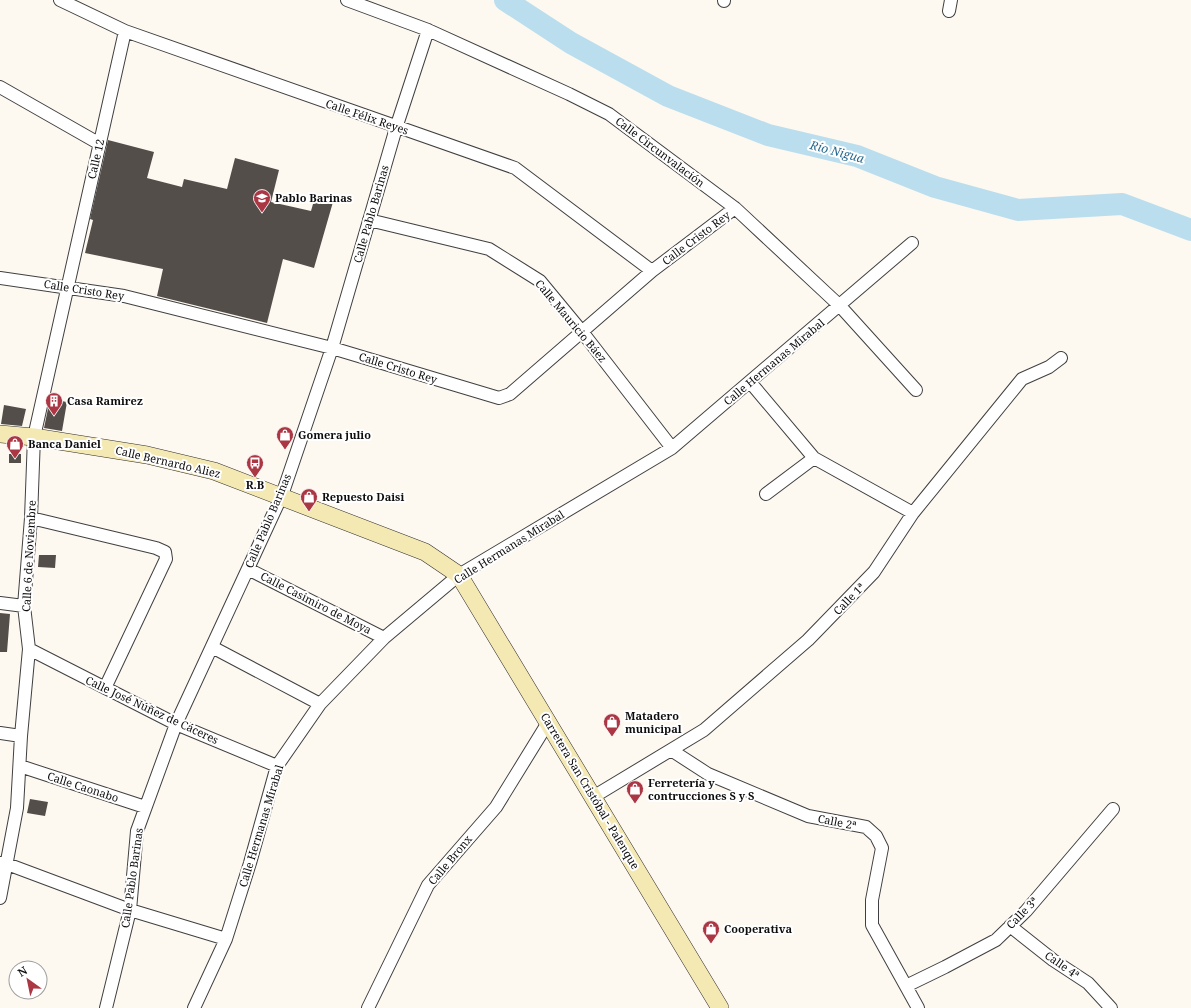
<svg xmlns="http://www.w3.org/2000/svg" width="1191" height="1008" font-family="'Noto Serif',serif">
	<rect width="100%" height="100%" fill="#fdf9f0"/>
	<g fill="none" stroke-linecap="round" stroke-linejoin="round">
		<path stroke="#bbdeee" stroke-width="22" d="M505,0L571,43L668,96L768,135L857,156L935,187L1018,210L1122,204L1191,230"/>
	</g>
	<path fill="#544e4b" d="M108,140L154,152L147,178L182,187L184,179L227,189L235,158L279,170L271,202L311,211L315,197L333,202L314,268L283,259L267,323L157,296L163,269L85,253L93,220L90,219Z
		M50,399L67,402L62,431L44,428Z
		M4,405L26,409L22,426L1,424Z
		M9,454H21V463H9Z
		M39,555H56L55,568L38,567Z
		M0,613L10,614L7,652H0Z
		M30,799L48,802L45,816L27,813Z"/>
	<g fill="none" stroke-linecap="round" stroke-linejoin="round">
		<g stroke="#404040" stroke-width="14">
			<path id="minor" d="M60,0L125,31L515,168L652,271
				M347,0L428,30L569,94L609,114L735,208L840,306L916,390
				M724,0V1
				M949,11L951,0
				M0,87L100,144
				M369,220L489,249L540,281L583,333L672,448
				M0,278L124,296L332,348L499,398L510,394L652,271L735,208
				M750,382L814,458L913,513
				M766,494L814,458
				M31,518L156,548L165,552L166,559L105,688
				M248,569L384,638
				M0,603L24,606
				M212,647L320,704
				M29,649L176,724L277,766
				M0,733L21,736
				M671,750L708,774L808,816L866,827L876,836L882,848L872,900V925L918,1008
				M20,766L145,807
				M593,797L704,730L808,640L874,572L913,513L1022,379L1049,367L1061,358
				M0,863L7,864L130,910L226,939
				M0,898L17,808L21,736L29,649L24,606L31,518L34,437L125,31
				M1010,926L1053,960L1088,983L1111,1008
				M906,986L945,967L996,940L1026,911L1113,809
				M106,1008L130,910L137,831L176,724L282,495L332,348L396,128L428,30
				M194,1008L226,939L250,863L277,766L320,704L384,638L459,575L672,448L912,243
				M368,1008L428,885L496,807L549,721"/>
		</g>
		<g stroke="#2f2f2f" stroke-width="18">
			<path id="secondary" d="M0,434L34,437L147,455L214,471L425,552L459,575L720,1008"/>
		</g>
		<use href="#minor" stroke="#fff" stroke-width="12"/>
		<use href="#secondary" stroke="#f4e8b3" stroke-width="17"/>
	</g>
	<defs>
		<g id="school-pin" transform="scale(0.9)"><path d="M0 17L-7.5 6A9.5 9.5 0 1 1 7.5 6Z" fill="#ab3745" stroke="#fff"/><path d="M0-5L7-2L0 1L-7-2ZM-4 1L0 2.5L4 1V4Q0 6-4 4Z" fill="#fff"/></g>
		<g id="building-pin" transform="scale(0.9)"><path d="M0 17L-7.5 6A9.5 9.5 0 1 1 7.5 6Z" fill="#ab3745" stroke="#fff"/><path d="M-4-6H4V6H1V3H-1V6H-4ZM-2.5-4.3h1.7v1.8h-1.7ZM.8-4.3h1.7v1.8H.8ZM-2.5-1h1.7V.8h-1.7ZM.8-1h1.7V.8H.8Z" fill="#fff"/></g>
		<g id="shop-pin" transform="scale(0.9)"><path d="M0 17L-7.5 6A9.5 9.5 0 1 1 7.5 6Z" fill="#ab3745" stroke="#fff"/><path d="M-5-2.5h2.3a2.7 3.5 0 0 1 5.4 0H5L5.5 6h-11ZM-1.5-2.5h3a1.5 2.3 0 0 0-3 0Z" fill="#fff"/></g>
		<g id="bus-pin" transform="scale(0.9)"><path d="M0 17L-7.5 6A9.5 9.5 0 1 1 7.5 6Z" fill="#ab3745" stroke="#fff"/><path d="M-5-6H5V4H4V6H2V4H-2V6H-4V4H-5ZM-3.5-4V0h7V-4ZM-3.5 1.2v1.5H-2V1.2ZM2 1.2v1.5H3.5V1.2Z" fill="#fff"/></g>
	</defs>
	<g fill-rule="evenodd">
		<use href="#school-pin" x="262" y="198"/>
		<use href="#building-pin" x="54" y="401"/>
		<use href="#shop-pin" x="285" y="435"/>
		<use href="#shop-pin" x="15" y="444"/>
		<use href="#bus-pin" x="255" y="463"/>
		<use href="#shop-pin" x="309" y="497"/>
		<use href="#shop-pin" x="612" y="722"/>
		<use href="#shop-pin" x="635" y="789"/>
		<use href="#shop-pin" x="711" y="929"/>
	</g>
	<g text-anchor="middle" stroke-width="4" stroke-linejoin="round" paint-order="stroke">
		<g font-size="11" fill="#0d0d0d" stroke="#fff">
			<text transform="translate(367 117) rotate(19)" y="4">Calle Félix Reyes</text>
			<text transform="translate(660 152) rotate(37)" y="4">Calle Circunvalación</text>
			<text transform="translate(96 159) rotate(-77)" y="4">Calle 12</text>
			<text transform="translate(371 214) rotate(-74)" y="4">Calle Pablo Barinas</text>
			<text transform="translate(696 238) rotate(-37)" y="4">Calle Cristo Rey</text>
			<text transform="translate(84 290) rotate(9)" y="4">Calle Cristo Rey</text>
			<text transform="translate(571 321) rotate(50)" y="4">Calle Mauricio Báez</text>
			<text transform="translate(774 362) rotate(-40)" y="4">Calle Hermanas Mirabal</text>
			<text transform="translate(398 368) rotate(17)" y="4">Calle Cristo Rey</text>
			<text transform="translate(168 462) rotate(13)" y="4">Calle Bernardo Aliez</text>
			<text transform="translate(268 521) rotate(-67)" y="4">Calle Pablo Barinas</text>
			<text transform="translate(509 547) rotate(-32)" y="4">Calle Hermanas Mirabal</text>
			<text transform="translate(29 556) rotate(-87)" y="4">Calle 6 de Noviembre</text>
			<text transform="translate(849 599) rotate(-46)" y="4">Calle 1ª</text>
			<text transform="translate(316 603) rotate(27)" y="4">Calle Casimiro de Moya</text>
			<text transform="translate(152 710) rotate(25)" y="4">Calle José Núñez de Cáceres</text>
			<text transform="translate(83 787) rotate(18)" y="4">Calle Caonabo</text>
			<text transform="translate(590 791) rotate(59)" y="4">Carretera San Cristóbal - Palenque</text>
			<text transform="translate(837 822) rotate(11)" y="4">Calle 2ª</text>
			<text transform="translate(261 826) rotate(-73)" y="4">Calle Hermanas Mirabal</text>
			<text transform="translate(450 860) rotate(-50)" y="4">Calle Bronx</text>
			<text transform="translate(132 878) rotate(-82)" y="4">Calle Pablo Barinas</text>
			<text transform="translate(1022 913) rotate(-46)" y="4">Calle 3ª</text>
			<text transform="translate(1062 965) rotate(35)" y="4">Calle 4ª</text>
		</g>
		<g font-size="11" font-weight="bold" fill="#0d0d0d" stroke="#fff" text-anchor="start">
			<text x="275" y="202">Pablo Barinas</text>
			<text x="67" y="405">Casa Ramirez</text>
			<text x="298" y="439">Gomera julio</text>
			<text x="28" y="448">Banca Daniel</text>
			<text x="255" y="489" text-anchor="middle">R.B</text>
			<text x="322" y="501">Repuesto Daisi</text>
			<text x="625" y="720">Matadero<tspan x="625" dy="13">municipal</tspan></text>
			<text x="648" y="787">Ferretería y<tspan x="648" dy="13">contrucciones S y S</tspan></text>
			<text x="724" y="933">Cooperativa</text>
		</g>
		<g font-size="12" font-style="italic" fill="#27698f" stroke="#fff">
			<text transform="translate(837 152) rotate(15)" y="4">Río Nigua</text>
		</g>
	</g>
	<g transform="translate(28 980) rotate(327)"><circle r="19" fill="#ffffff" stroke="#9e9e9e"/>
	<path d="M0-3L7 15L0 10L-7 15Z" fill="#ab3745"/>
	<text y="-6" font-size="11" font-weight="bold" text-anchor="middle" fill="#0d0d0d">N</text>
	</g>
</svg>
